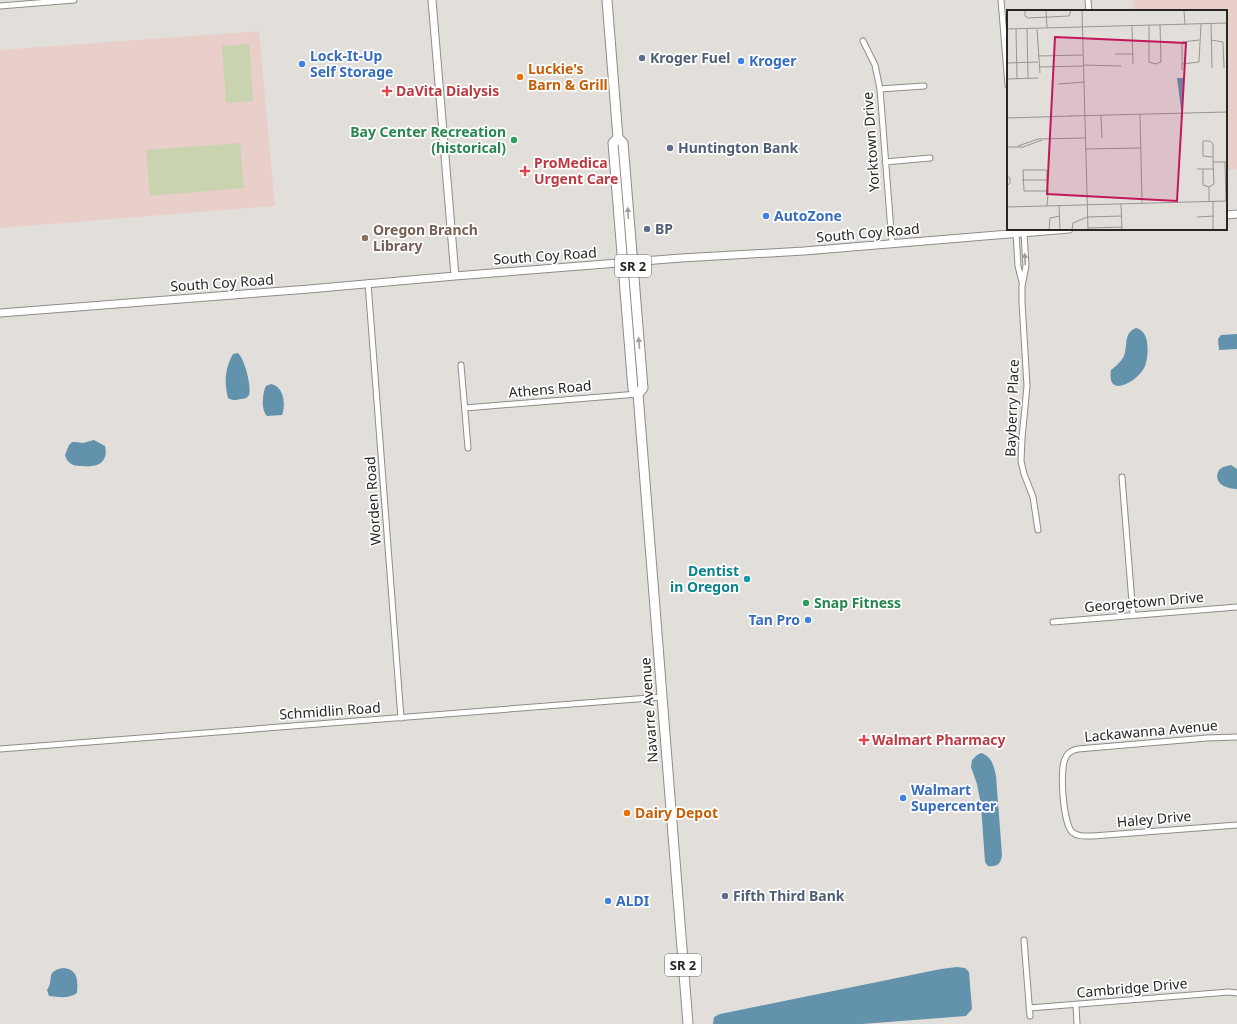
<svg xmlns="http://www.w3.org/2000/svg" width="1237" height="1024" font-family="'Noto Sans',sans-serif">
	<rect width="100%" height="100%" fill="#e2dfdb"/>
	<path fill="#e9cfc9" d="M1133,0H1237V169L1226,170V11H1134Z
		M259,31L275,206L0,228V50Z"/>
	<path fill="#cad3b0" d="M249,44L253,101L226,103L222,46Z
		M240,143L244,188L150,196L146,150Z"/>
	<path fill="#6292ac" d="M1136,328C1143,330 1145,334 1147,341C1148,349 1148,358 1145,366C1139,381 1106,400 1111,370C1116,366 1121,362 1124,356C1128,346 1123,333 1136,328Z
		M1237,334V349L1219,350L1218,339L1221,335Z
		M238,353C244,358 252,386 249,395C247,398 244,399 241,399C236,400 233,401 228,398C224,383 225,368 233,354Z
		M271,384C284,386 286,405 282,415L267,416C261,410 262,394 266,386Z
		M94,440L105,446C109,463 97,468 82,466C78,466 73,466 70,463C67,461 66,458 65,455L69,445L72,442H76L83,443Z
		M1231,465L1237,469V489C1226,489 1212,483 1219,470L1223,467Z
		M981,753C991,756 994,765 996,776L1002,855C1001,864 997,867 988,866L985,862L981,805L977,784L971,767L972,760L977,755Z
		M957,967L965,968L969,972L972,1009L966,1016L862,1024H713L714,1017L720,1014L941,969Z
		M64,968C78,970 78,980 77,993C69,999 58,997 49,996L47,990C55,979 44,971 64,968Z"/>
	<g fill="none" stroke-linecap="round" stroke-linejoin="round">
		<g stroke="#8f8c88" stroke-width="7">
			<path id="street" d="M1001,0L1008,85
				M1088,0L1089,11
				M0,6L74,0
				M863,41L875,65L880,89L892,244
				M880,89L924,86
				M885,162L930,158
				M1016,233L1018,266L1022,282
				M1024,233L1026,266L1022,286V302L1027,386L1022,438L1021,461L1024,474L1033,497L1038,530
				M368,283L401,718
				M461,365L468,448
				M465,408L638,394
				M1122,477L1133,615
				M1053,622L1237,607
				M1237,737L1207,738L1078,749C1073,750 1068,752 1066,757C1059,767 1063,823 1072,832C1078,837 1085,836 1093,836L1237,825
				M0,749L662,697
				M1024,940L1030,1016
				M1076,1005L1077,1024
				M1029,1008L1229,992L1237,993"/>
		</g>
		<g stroke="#8f8c88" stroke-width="9">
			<path id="secondary" d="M432,0L455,276
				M1226,215L1237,214
				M0,313L309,289L455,276L681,258L804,251L1069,229"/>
		</g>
		<g stroke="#8f8c88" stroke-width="11">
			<path id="highway" d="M607,0L618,138L623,143L643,388L638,394
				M618,138L613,143L633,389L638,394L642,444L688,1024"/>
		</g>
		<use href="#street" stroke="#fff" stroke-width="5"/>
		<use href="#secondary" stroke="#fff" stroke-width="7"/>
		<use href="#highway" stroke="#fff" stroke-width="9"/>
	</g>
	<defs><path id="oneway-solid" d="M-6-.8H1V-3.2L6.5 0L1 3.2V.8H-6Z"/></defs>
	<g fill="#9e9d9d">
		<use href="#oneway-solid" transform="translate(628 213) rotate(-94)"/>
		<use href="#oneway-solid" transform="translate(1025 259) rotate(-93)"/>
		<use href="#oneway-solid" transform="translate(639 343) rotate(-95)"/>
	</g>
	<g fill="#5c6f8a" stroke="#fff" stroke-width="1.5">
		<circle cx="642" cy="58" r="4"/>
		<circle cx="670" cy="148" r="4"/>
		<circle cx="647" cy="229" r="4"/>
		<circle cx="725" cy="896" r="4"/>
	</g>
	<g fill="#3f7fe0" stroke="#fff" stroke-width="1.5">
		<circle cx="741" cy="61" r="4"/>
		<circle cx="302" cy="64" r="4"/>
		<circle cx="766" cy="216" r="4"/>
		<circle cx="808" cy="620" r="4"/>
		<circle cx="903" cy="798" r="4"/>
		<circle cx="608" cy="901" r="4"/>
	</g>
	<g fill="#e8710a" stroke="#fff" stroke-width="1.5">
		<circle cx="520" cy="77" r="4"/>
		<circle cx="627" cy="813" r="4"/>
	</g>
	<g fill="#e0444e" stroke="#fff" stroke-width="1.5">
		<path d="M385 85h4v4h4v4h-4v4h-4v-4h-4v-4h4z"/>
		<path d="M523 165h4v4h4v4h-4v4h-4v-4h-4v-4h4z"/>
		<path d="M862 734h4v4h4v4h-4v4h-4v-4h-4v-4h4z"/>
	</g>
	<g fill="#2e9e5b" stroke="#fff" stroke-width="1.5">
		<circle cx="514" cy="140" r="4"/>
		<circle cx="806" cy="603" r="4"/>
	</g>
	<circle fill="#8d6e63" stroke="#fff" stroke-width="1.5" cx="365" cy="238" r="4"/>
	<circle fill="#0f9aa8" stroke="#fff" stroke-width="1.5" cx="747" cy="579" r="4"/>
	<g text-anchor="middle" stroke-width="3.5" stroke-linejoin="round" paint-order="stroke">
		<g fill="#fff" stroke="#686766" stroke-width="1">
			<rect x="615" y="255" width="36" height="22" rx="3"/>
			<rect x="665" y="954" width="36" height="22" rx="3"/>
		</g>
		<g font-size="13" font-weight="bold" fill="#282625">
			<text x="633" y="271">SR 2</text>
			<text x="683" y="970">SR 2</text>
		</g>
		<g font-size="14" font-weight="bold" fill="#366cbe" stroke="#fff" text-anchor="start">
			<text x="310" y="61">Lock-It-Up<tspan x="310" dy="16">Self Storage</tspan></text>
			<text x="749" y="66">Kroger</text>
			<text x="774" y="221">AutoZone</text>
			<text x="800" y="625" text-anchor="end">Tan Pro</text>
			<text x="911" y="795">Walmart<tspan x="911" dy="16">Supercenter</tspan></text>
			<text x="616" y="906">ALDI</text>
		</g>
		<g font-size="14" font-weight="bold" fill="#4e5e75" stroke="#fff" text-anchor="start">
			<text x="650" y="63">Kroger Fuel</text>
			<text x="678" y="153">Huntington Bank</text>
			<text x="655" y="234">BP</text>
			<text x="733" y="901">Fifth Third Bank</text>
		</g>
		<g font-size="14" font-weight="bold" fill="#c56008" stroke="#fff" text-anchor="start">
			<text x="528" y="74">Luckie's<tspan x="528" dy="16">Barn &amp; Grill</tspan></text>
			<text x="635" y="818">Dairy Depot</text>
		</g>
		<g font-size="14" font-weight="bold" fill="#be3a42" stroke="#fff" text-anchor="start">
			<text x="396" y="96">DaVita Dialysis</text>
			<text x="534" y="168">ProMedica<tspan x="534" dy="16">Urgent Care</tspan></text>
			<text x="872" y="745">Walmart Pharmacy</text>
		</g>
		<g font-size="14" font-weight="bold" fill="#27864d" stroke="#fff" text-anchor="end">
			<text x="506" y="137">Bay Center Recreation<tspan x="506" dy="16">(historical)</tspan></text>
			<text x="814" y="608" text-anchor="start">Snap Fitness</text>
		</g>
		<g font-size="14" fill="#282625" stroke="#fff">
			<text transform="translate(871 142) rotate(-94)" y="5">Yorktown Drive</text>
			<text transform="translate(868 233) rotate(-5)" y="5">South Coy Road</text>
			<text transform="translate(545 256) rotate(-4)" y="5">South Coy Road</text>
			<text transform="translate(222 283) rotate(-4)" y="5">South Coy Road</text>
			<text transform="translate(550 389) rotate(-5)" y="5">Athens Road</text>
			<text transform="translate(1012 408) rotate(-88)" y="5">Bayberry Place</text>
			<text transform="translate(373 501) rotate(-94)" y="5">Worden Road</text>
			<text transform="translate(1144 602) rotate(-5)" y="5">Georgetown Drive</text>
			<text transform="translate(649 710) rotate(-94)" y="5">Navarre Avenue</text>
			<text transform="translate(330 711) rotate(-4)" y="5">Schmidlin Road</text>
			<text transform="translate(1151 731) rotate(-5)" y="5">Lackawanna Avenue</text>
			<text transform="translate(1154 819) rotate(-5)" y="5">Haley Drive</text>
			<text transform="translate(1132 988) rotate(-5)" y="5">Cambridge Drive</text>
		</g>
		<g font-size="14" font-weight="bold" fill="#785e54" stroke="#fff" text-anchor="start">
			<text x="373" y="235">Oregon Branch<tspan x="373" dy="16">Library</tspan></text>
		</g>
		<g font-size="14" font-weight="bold" fill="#0d838f" stroke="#fff" text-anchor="end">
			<text x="739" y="576">Dentist<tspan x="739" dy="16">in Oregon</tspan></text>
		</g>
	</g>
	<g transform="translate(1007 10)">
		<rect width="220" height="220" fill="#e2dfdb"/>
		<path d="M170,68H176L175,100L174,99Z" fill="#6292ac"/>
		<path fill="none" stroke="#989592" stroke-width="1" d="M18,0V6L21,8L62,6L64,0M39,0L40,18M75,0L81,220M177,0L178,15M204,14L205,58M142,15V52L148,54L154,52L153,15M125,16L126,54M0,19L220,13M9,19L10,69M20,19L21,69M30,19L33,63M204,30L216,32L217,58M108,44H126M31,46L76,45M0,53L31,52M175,54L192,52L194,14M76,55L114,56M33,57L76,56M175,60V32L192,30M0,69L31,68M51,74L77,72M133,105L135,193M62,106L220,102M94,106L95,128M0,108L64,106M11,136L31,129L78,128M0,137H16L35,130M78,139L134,138M206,152H220M218,152L219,191M190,159H207M196,159V175L202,177M0,166L3,168V173L0,176M15,170H40M202,177L207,174L206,152V134L203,131H196V146L206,147M202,177V191M206,191V220M114,194L115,220M52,195L53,220M40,196L41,184V181L40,169V162L39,160H16L17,181H41M0,197L220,191M80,207L115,206M190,207L207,206M81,218L115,217M42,220L43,208L53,206M65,220L66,213L80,207"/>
		<path fill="#c2185b" fill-opacity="0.15" stroke="#c2185b" stroke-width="2" d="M48,27L179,33L170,191L40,184Z"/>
		<rect width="220" height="220" fill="none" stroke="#282625" stroke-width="2"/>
	</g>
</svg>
